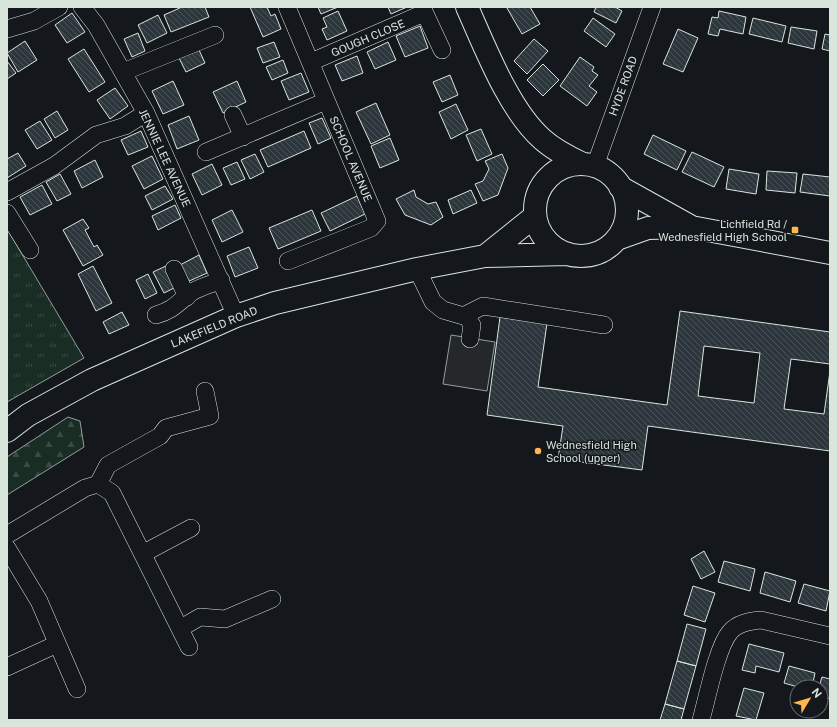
<svg xmlns="http://www.w3.org/2000/svg" width="837" height="727" font-family="'Public Sans',sans-serif">
	<defs>
		<pattern id="grass-tufts" width="24" height="20" patternUnits="userSpaceOnUse"><rect width="24" height="20" fill="#1a2d24"/><path d="M3 7l-1-3M5 7V3M7 7l1-3M15 17l-1-3M17 17v-4M19 17l1-3" fill="none" stroke="#3b4b43"/></pattern>
		<pattern id="forest-firs" width="22" height="20" patternUnits="userSpaceOnUse"><rect width="22" height="20" fill="#1a2d24"/><path d="M5 1l3.5 6h-7zM16 11l3.5 6h-7z" fill="#3b4b43"/></pattern>
		<pattern id="building-back-hatch" width="6" height="6" patternUnits="userSpaceOnUse"><rect width="6" height="6" fill="#2c363c"/><path d="M-1 5l2 2M0 0l6 6M5-1l2 2" fill="none" stroke="#4a5358"/></pattern>
	</defs>
	<rect width="100%" height="100%" fill="#14181c"/>
	<path fill="url(#grass-tufts)" stroke="#939e99" d="M7,229L84,358L7,402Z"/>
	<path fill="url(#forest-firs)" stroke="#939e99" d="M68,417L80,421L84,447L7,495V457Z"/>
	<path fill="#24282b" stroke="#939e99" d="M451,335L495,342L487,391L443,384Z"/>
	<path fill="url(#building-back-hatch)" stroke="#d8e6dc" fill-rule="evenodd" d="M182,7H205L209,17L171,32L164,15Z
		M250,7H267L271,16L275,14L281,29L263,37Z
		M318,7H338L321,14Z
		M388,7H407L391,14Z
		M509,7H530L540,24L522,34L507,8Z
		M596,7H615L622,11L616,23L594,12Z
		M338,11L347,31L327,40L322,29L327,27L323,18Z
		M719,11L746,17L743,34L720,29L718,36L708,34L712,17L718,18Z
		M72,13L85,32L67,43L55,25Z
		M158,15L167,33L147,43L138,25Z
		M593,18L615,34L606,47L584,31Z
		M753,18L786,26L782,42L749,34Z
		M420,26L428,48L405,57L396,36Z
		M791,27L817,31L814,49L788,43Z
		M678,29L698,38L683,72L663,64Z
		M138,33L145,51L132,57L124,39Z
		M825,34L830,35V51L822,49Z
		M534,39L548,51L527,74L514,61Z
		M25,41L37,60L18,72L7,53Z
		M274,42L280,57L263,63L257,48Z
		M388,42L396,60L375,69L367,52Z
		M84,49L105,82L89,92L68,59Z
		M199,50L205,63L186,72L179,58Z
		M357,56L363,73L342,81L335,65Z
		M580,57L594,67L592,71L598,75L589,86L597,92L587,106L560,86Z
		M283,60L288,73L272,80L266,67Z
		M7,61L16,73L7,79Z
		M543,64L559,80L543,96L527,80Z
		M301,73L309,92L289,100L281,81Z
		M450,75L458,95L442,102L433,82Z
		M173,81L184,105L163,114L152,91Z
		M237,81L246,102L223,113L213,92Z
		M115,88L128,106L110,119L97,100Z
		M376,103L390,135L371,144L356,112Z
		M456,104L468,130L451,139L439,112Z
		M57,111L68,130L55,138L44,119Z
		M189,116L199,140L177,149L168,125Z
		M322,118L331,138L318,144L309,123Z
		M40,121L52,140L37,149L25,130Z
		M481,129L492,154L477,161L466,135Z
		M141,131L148,147L128,155L121,140Z
		M304,131L311,148L268,167L260,150Z
		M653,135L686,151L677,170L644,154Z
		M390,138L399,160L380,168L371,146Z
		M692,152L724,167L714,187L682,172Z
		M18,153L26,166L7,178V159Z
		M255,154L264,172L250,179L241,160Z
		M502,154L508,168L498,195L483,201L475,184L483,181L489,169L485,161Z
		M152,156L163,179L144,189L132,166Z
		M95,160L103,177L82,188L74,171Z
		M237,162L245,179L231,185L223,168Z
		M212,164L222,185L202,195L192,174Z
		M729,169L759,174L756,194L726,189Z
		M767,171L797,173L795,193L766,190Z
		M60,174L71,194L57,201L46,182Z
		M803,174L830,177V196L800,192Z
		M42,185L52,204L30,215L20,197Z
		M165,186L173,199L152,210L145,196Z
		M414,190L416,197L428,204L436,202L443,217L431,225L405,215L396,199Z
		M471,190L477,203L453,214L448,200Z
		M357,196L365,214L330,231L321,213Z
		M175,205L181,218L158,230L152,216Z
		M232,210L243,232L222,242L212,220Z
		M312,210L321,231L278,249L269,228Z
		M83,219L89,228L85,230L94,247L97,245L103,255L83,266L63,230Z
		M249,247L258,268L235,277L227,256Z
		M199,255L207,273L187,282L180,265Z
		M93,266L112,303L96,311L78,274Z
		M166,266L176,287L164,293L153,272Z
		M148,274L157,293L145,299L136,280Z
		M680,311L830,332V364L791,359L784,409L824,414L830,371V451L648,426L642,470L558,459L563,426L487,415L500,317L547,323L538,387L667,405ZM704,346L760,353L754,403L698,396Z
		M122,312L129,325L109,334L103,322Z
		M704,551L715,572L701,579L691,559Z
		M724,561L755,569L750,591L718,582Z
		M765,572L796,581L790,602L760,593Z
		M804,584L830,591L826,611L798,603Z
		M693,586L715,593L705,622L684,615Z
		M687,624L706,629L696,666L677,661Z
		M749,644L784,653L779,672L756,666L755,673L742,670Z
		M677,661L696,666L684,709L665,704Z
		M789,666L815,673L812,687H798L784,683Z
		M822,677L830,679V699L821,696V687H819Z
		M744,688L764,693L756,720L736,716Z
		M665,704L684,709L681,720H660Z"/>
	<g fill="none" stroke-linecap="round" stroke-linejoin="round">
		<g stroke="#d8e6dc" stroke-width="18">
			<path id="minor" d="M82,7L96,25L146,113L236,316
				M287,7L377,221L371,228L288,261
				M422,7L442,50
				M7,29L34,21L59,7
				M311,62L424,13
				M123,72L215,35
				M233,115L243,137
				M206,152L326,101
				M595,166L652,7
				M7,192L54,166L96,135L125,126L146,113
				M7,213L30,250
				M174,269L187,297
				M417,269L433,302L443,310L467,317L472,325L470,339
				M156,315C174,310 178,302 192,292C200,287 212,284 221,280
				M463,316L483,306L604,325
				M98,484L108,465L160,436L166,428L210,416L205,391
				M7,535L85,488L98,484L112,493L189,647
				M7,548L39,601L77,689
				M144,553L191,528
				M181,628L200,617L225,619L272,599
				M7,667L57,644
				M701,720C707,699 717,647 730,632C737,623 750,621 761,620L830,636"/>
		</g>
		<g stroke="#d8e6dc" stroke-width="24">
			<path id="major" d="M467,7C485,47 509,110 542,139C554,150 568,157 583,164
				M535 210a46 46 0 1 1 92 0a46 46 0 1 1-92 0Z
				M620,187L690,226
				M617,239L648,228L691,227L830,253
				M485,256L535,216
				M7,431L28,415L92,380L236,316L275,303L417,269L485,256L566,254"/>
		</g>
		<use href="#minor" stroke="#14181c" stroke-width="17"/>
		<use href="#major" stroke="#14181c" stroke-width="22"/>
	</g>
	<g fill="#ffb74d" stroke="#14181c" stroke-width="1.5">
		<rect x="791" y="226" width="8" height="8" rx="2"/>
		<circle cx="538" cy="451" r="4"/>
	</g>
	<g text-anchor="middle" stroke-width="3" stroke-linejoin="round" paint-order="stroke">
		<g font-size="11" fill="#d8e6dc" stroke="#14181c">
			<text transform="translate(368 38) rotate(-23)" y="4">GOUGH CLOSE</text>
			<text transform="translate(623 86) rotate(-70)" y="4">HYDE ROAD</text>
			<text transform="translate(165 158) rotate(65)" y="4">JENNIE LEE AVENUE</text>
			<text transform="translate(351 159) rotate(67)" y="4">SCHOOL AVENUE</text>
			<text transform="translate(214 327) rotate(-22)" y="4">LAKEFIELD ROAD</text>
		</g>
		<g font-size="11" fill="#d8e6dc" stroke="#14181c" text-anchor="end">
			<text x="787" y="228">Lichfield Rd /<tspan x="787" dy="13">Wednesfield High School</tspan></text>
			<text x="546" y="449" text-anchor="start">Wednesfield High<tspan x="546" dy="13">School (upper)</tspan></text>
		</g>
	</g>
	<rect width="837" height="727" fill="none" stroke="#d8e6dc" stroke-width="16"/>
	<g transform="translate(809 699) rotate(52)"><circle r="19" fill="#14181c" stroke="#626a69"/>
	<path d="M0-3L7 15L0 10L-7 15Z" fill="#ffb74d"/>
	<text y="-6" font-size="11" font-weight="bold" text-anchor="middle" fill="#d8e6dc">N</text>
	</g>
</svg>
